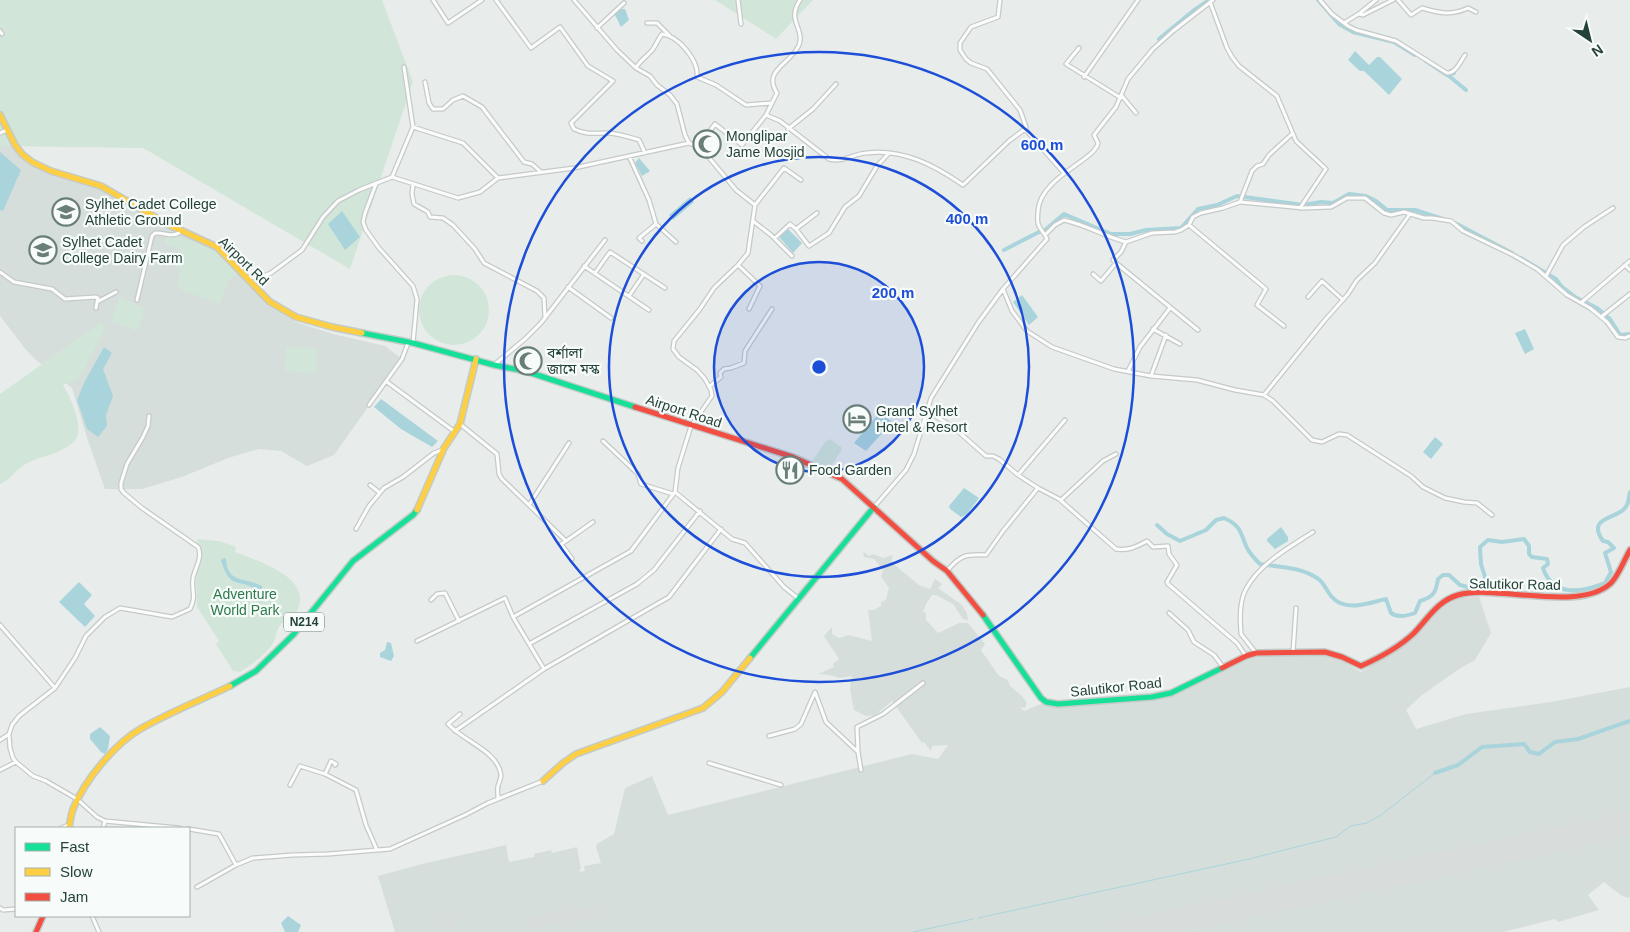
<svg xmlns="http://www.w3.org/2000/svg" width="1630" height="932" font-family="Arial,'Noto Sans Bengali',sans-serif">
	<rect width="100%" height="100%" fill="#e8edeb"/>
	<path fill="#d6dedb" d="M0,125L12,147L21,157L31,163L101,187L166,226L217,247L268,306L296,322L333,334L385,346L402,359L334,455L307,466L281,451L259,449L228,458L182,477L142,489H105L87,438L72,388L36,360L27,351L0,316Z
		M863,551L869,556L873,554L883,558L893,555L891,562L919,585L930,589L935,579L942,584L938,588L962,605L967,613L968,620L963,619L953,604L936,595H932L926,604L923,612L926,613V620L938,633L959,623H968L985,644L981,650L999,676L1008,680L1010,686L1022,696L1027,703L1025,708L1020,707L1024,711L1041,704L1060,706L1125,702L1173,693L1246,657L1256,655L1320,654L1341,660L1361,672L1407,643L1439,609L1448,602L1456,598L1479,597L1491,633L1475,660L1459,669L1422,695L1406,710L1416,729L1466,714L1551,702L1630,687V898L1622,896L1604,882L1588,895L1599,910L1558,922L1555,919L1503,932H395L378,876L422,864L506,845L509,862L534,857V854L551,850L552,853L577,847L581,869H580V872L585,871L584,866L601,863L596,847L597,844L614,834L625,788L652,776L668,815L912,754L938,759L948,745L932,746L931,751L924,742L922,743L892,701L875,715L866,716L854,710L850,689L852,676L839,678L830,675L818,674L834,667L833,664L839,659L824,636L832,627V634L839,638L849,635L872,641L868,610H874L881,606V602L886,600L889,588L881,577L883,570L874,559L864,557Z"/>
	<path fill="#d1e6d8" d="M0,0H382L413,82L350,269L143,148L0,146Z
		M715,0H813L776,39Z
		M167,236C183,236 213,248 225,259C230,263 234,269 239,273L229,280L219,304L182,290L177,284L181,270L176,266L180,249L165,244Z
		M419 310a35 35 0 1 1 70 0a35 35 0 1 1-70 0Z
		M120,297L144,308L143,316L137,331L111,321Z
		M100,323L105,328L80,378L63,385C70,397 84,425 76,439C71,446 60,451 53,454C44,457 33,459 24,465C15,471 10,480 0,484V394Z
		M286,347L317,348L316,373L285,371Z
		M830,439L842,448L841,451L829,469L815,464L813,460L825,442Z
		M197,539L219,541L236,547L235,552C258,561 316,578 296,613C293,618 286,619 281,624C276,629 277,635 274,641C269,653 250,665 240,672L233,671L216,644L219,641L197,607L196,581L199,557Z"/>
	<path fill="#a9d4db" d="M620,9H625L629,20L621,27L614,13Z
		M1355,51L1369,65L1377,57H1380L1402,79L1389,95L1364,71H1360L1348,60Z
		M0,152L21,170L3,211L0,210Z
		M639,158L650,171L642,176L635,163Z
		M690,197L694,202L673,220L669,215Z
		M342,211L360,237L345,250L328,224Z
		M788,229L802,243L793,253L779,237Z
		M1022,295L1038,317L1029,325L1013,302Z
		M1525,329L1534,349L1525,354L1515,333Z
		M104,347L112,353L103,369L113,396L106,415L107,426L98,437L87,429L77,400L84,383Z
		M381,399L438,441L432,447L401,429L374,407Z
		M880,412L892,422L866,451L854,443Z
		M1435,437L1443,444L1431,459L1423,452Z
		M964,488L979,498L967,514L961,517L950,509L949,506Z
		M1281,527L1288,537V541L1275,549L1267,541V539Z
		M224,558L226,559C227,584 246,577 262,586L264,602H260L258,591C239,576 231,593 221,560Z
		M79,582L92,595L84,604L95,616L85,627L59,602Z
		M387,642L391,643L394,656L391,661L380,657V653L385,650Z
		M100,727L110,736L108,749L105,754L101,752L90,739V734Z
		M288,916L301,925L298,932H285L281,923Z"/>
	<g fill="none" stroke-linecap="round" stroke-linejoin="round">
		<path stroke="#a9d4db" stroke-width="1" d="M978,918L1249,859L1336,837L1350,826L1367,823L1381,815L1435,773
			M913,932L973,919"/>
		<path stroke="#a9d4db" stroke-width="4" d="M1318,0L1339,24L1353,32L1394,42L1415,55
			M1159,39L1193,11L1209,0
			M1426,61L1447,75L1454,73
			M1449,76L1466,90
			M1455,223L1512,253
			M1045,230L1064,214L1111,234H1130L1146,230L1181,228L1198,209L1217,205L1237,196L1303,205L1321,202L1333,203L1349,194L1366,196L1376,201L1387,210H1415L1443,219
			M1004,250L1041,231
			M1521,258L1556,279L1561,286L1575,297L1597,308L1610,319L1620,335L1630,334
			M1157,525L1167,534L1180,541L1206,530L1216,520L1224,518C1242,526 1240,533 1247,548C1250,554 1255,559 1260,564C1279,567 1300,567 1317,578C1324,582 1326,590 1331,596C1345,613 1368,603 1386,599L1391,613C1398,618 1407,616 1415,613L1420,601C1434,597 1436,592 1438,579L1443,575H1449L1460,585L1468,587H1481C1489,579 1483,573 1481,564C1481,559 1480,553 1480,547L1488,540L1502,542L1524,539L1529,546V554L1532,557L1547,559L1548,564L1543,568C1553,598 1582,592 1605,583L1611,572L1605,553L1614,548L1608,542L1603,541C1587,518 1613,519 1623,510C1629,505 1628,500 1630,492
			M1435,773L1458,765L1482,747L1524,744L1530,752L1539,754L1555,742L1578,739L1630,721"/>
		<path stroke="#d8dddc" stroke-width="10" d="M449,922L451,932
			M535,922L560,916L563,918L565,922L568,917L591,912"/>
		<path stroke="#d8dddc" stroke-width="24" d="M1126,932L1630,824"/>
		<g stroke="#c5cac8" stroke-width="5.5">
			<path id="street" d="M433,0L448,23L482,0
				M496,0L531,48L560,27L588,66L613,81L571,123L574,129C586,135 594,133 607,133C618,133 628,137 639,140L645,153
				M574,0L617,50L636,68L650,76L657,85L670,95L677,104L685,135L689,143
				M738,0L741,24
				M1320,0L1332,14L1348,26L1356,30L1396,41L1447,73C1456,73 1460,62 1465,55
				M1398,0L1411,15L1422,8C1439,13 1451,16 1468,8L1476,12
				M1210,2L1227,48L1232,57L1239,66L1277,96L1296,141L1326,169L1300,208
				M1359,14L1363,15L1393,0
				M647,23H657L669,35
				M1344,23L1360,13L1376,0
				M597,28L624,3
				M0,31L2,34
				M1079,48L1066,64L1121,98
				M404,67L413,127
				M636,68C640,60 648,56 653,49C657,43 658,39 662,34C679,36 699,61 697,77L716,85L746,105L772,103
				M1084,77L1138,0
				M425,82L429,103L433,109H443L453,100L463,96L482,107L524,162L532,164L541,172
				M1122,96L1136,113
				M766,115L777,93C762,70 791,64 799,45C805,28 786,21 800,0
				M788,129L813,109L836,84
				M1025,129L1064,173
				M0,133L7,130
				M698,147L715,124L742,145L766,115L780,121L829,159C842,163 853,154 866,153C902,148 934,165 963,185L1009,141L1025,129L1026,127L1020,110L987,69L971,63L966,59L960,50V43L971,27L998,17L1000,0
				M629,156L649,200L656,224L639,238L642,241
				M392,177L458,198L480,192L498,178
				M376,184L365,213L363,222L366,230L379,248L413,286L417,299L413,343
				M413,184L412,194L414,204L428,212L430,217L443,218L453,225L475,249L484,263L537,291L544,298L545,318
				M1240,202L1252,171L1257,166L1263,164L1269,155L1292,134
				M755,205L784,168L801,180
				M753,221L771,235L792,256
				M656,224L676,242
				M1189,225L1266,289L1257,305L1284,326
				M796,229L817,213
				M1046,234L1055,225L1064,220C1086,225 1104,236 1126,242
				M775,238L790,224L796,229L809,246L829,233L845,207L859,196L877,166L889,153
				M1116,263L1198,330
				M738,265L760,286L749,309
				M1625,265L1630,270
				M584,266L649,310
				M0,272L14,282L52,289L65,299L96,297L98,298L97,302
				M595,273L610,252L665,288
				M1093,274L1101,281L1116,263L1113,260L1121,252L1126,242L1152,233L1175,232L1181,230L1189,225L1193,217L1201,213L1223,208L1240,202L1303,208L1331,207L1347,198H1365L1384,213L1391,215L1404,212L1424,218H1432L1451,221L1463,231L1513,255L1537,269L1567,295L1590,308L1607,322L1618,337L1625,338L1630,336
				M1546,276L1563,245L1584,227L1613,208
				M247,278L261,277L271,273L302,250L323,217L338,201L359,190L392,177L413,127L463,143L498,178L574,168L689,143L701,148L736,190L755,205L748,253L738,265L714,288L700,309L674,341L673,349L679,357L697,370L705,379L711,390L712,396L691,426L678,468L675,492L631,551L513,617
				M568,287L611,318
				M1003,289L1012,311L1027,331L1052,347L1114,369L1151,376L1197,380L1235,390L1264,395L1273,401L1312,440L1322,442L1339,434L1347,435L1411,476L1423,487L1445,498L1464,502L1477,503L1492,515
				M629,296L644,274
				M1308,297L1322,281L1343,300
				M137,300L152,236L155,233C164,232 174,239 181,231
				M1582,302L1630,261
				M96,308L97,302L116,292
				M1601,317L1630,294
				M1153,329L1180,344
				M494,365L526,338L541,323L605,240
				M1128,371L1140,347L1170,308
				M1151,376L1166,335
				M387,382L455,432
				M709,387L721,377L720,373L724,369L731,368L744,363L745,351L772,309
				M1264,395L1325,320L1348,294L1357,280L1375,263L1410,214
				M369,405L402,359L408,343
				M927,411L953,427L986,456H993L999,459L1018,475L1038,488L1003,531L986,555C966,554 960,555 947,571
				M149,416L148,426L143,437L127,464L121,483V489L124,493L142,508L198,547C203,557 195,568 193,578C191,591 197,596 190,609L172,617L120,608L105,617L86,636L75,658L55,688L19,716L12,725L9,734L10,748L13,758L16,762L33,776L46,781L77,799L97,817L105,821L179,828
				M460,424L497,454L499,474L502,479L566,541L561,544L572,559
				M603,441L638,474L641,484L673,494
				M1018,475L1065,420
				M370,485L380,493
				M1038,488L1059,499L1116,549C1128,551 1136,547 1147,541L1153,547L1168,546L1169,554L1177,565L1167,582L1168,584L1237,643L1246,656
				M675,492L732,539L745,543L784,587L799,599
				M1061,500L1103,461L1116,454
				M529,505L569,443
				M874,507L906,470L914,454L931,398L978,323L1003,289L1047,239C1045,233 1039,229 1038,223C1037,219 1038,214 1038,211C1040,177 1096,160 1098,143L1094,135L1116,107L1128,79L1153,49L1173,31L1213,0
				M356,529L369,506L384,488L403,477L434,453L442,450
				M566,541L593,522
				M431,600L437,594L445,593L459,621
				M1169,613L1188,630L1194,642L1214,655L1223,667
				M0,625L55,688
				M417,641L505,598L513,617L544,669
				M529,644L637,584L654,570L700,511
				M1293,652L1296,608
				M1256,653L1241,634C1240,620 1239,602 1246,589C1260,563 1290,547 1313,532
				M460,714L448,724C463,741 498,751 501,775C501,779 499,782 498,786C497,790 498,794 498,798
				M455,731L544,669L669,597L721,529
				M769,736L795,729L801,724L815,692L826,722L858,752L861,770
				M0,740L9,734
				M858,752L857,727L883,714L923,683
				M709,763L781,785
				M0,770L16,762
				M325,774L331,761L336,764L335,765
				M290,785L300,766L325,774L356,790L366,825L377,850
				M61,828L69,825
				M103,828L105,821
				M189,829L219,834L236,865
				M197,887L236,865L253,858L293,855L328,854L390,849L465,815L488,803L543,781
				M0,908L3,910L16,909
				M92,916L99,932"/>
		</g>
		<g stroke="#c3cbc8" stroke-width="8">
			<path id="fast" d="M362,333L413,343L494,365L525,371L635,407
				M983,615L1041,698L1046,702L1058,704L1152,697L1171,693L1222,668
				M750,658L874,507
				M230,686L256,671L293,635L353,561L413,515L417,510"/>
		</g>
		<g stroke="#c3cbc8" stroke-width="8">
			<path id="slow" d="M0,115L15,145L22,154L32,162L51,171L101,186L167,224L217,247L270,302L296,317L332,327L362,333
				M417,510L444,448L460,424L476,359
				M543,781L563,763L576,754L703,708L722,692L750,658
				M69,828C70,822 71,815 73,809C85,780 115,743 142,728C170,712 201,700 230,686"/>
		</g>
		<g stroke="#c3cbc8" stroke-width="8">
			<path id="jam" d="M635,407L793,457L842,479L933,561L947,571L983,615
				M1222,668L1246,656L1256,653L1325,652L1342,657L1361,666C1379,658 1398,648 1413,634C1427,620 1437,601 1458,595C1497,584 1579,613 1611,583C1619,575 1624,560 1630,550
				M36,932L43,916"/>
		</g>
		<use href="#street" stroke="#fcfcfc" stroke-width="3"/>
		<use href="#fast" stroke="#16e098" stroke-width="5"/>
		<use href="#slow" stroke="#ffcf43" stroke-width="5"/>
		<use href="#jam" stroke="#f24e42" stroke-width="5"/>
	</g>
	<circle cx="819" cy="367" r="105" fill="#1d4ed8" fill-opacity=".12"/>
	<g fill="none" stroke="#1d4ed8" stroke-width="2.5">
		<circle cx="819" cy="367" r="105"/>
		<circle cx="819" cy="367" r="210"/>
		<circle cx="819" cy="367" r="315"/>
	</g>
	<defs>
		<g id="mosque-ring" transform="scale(1.4375)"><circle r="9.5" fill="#f7fbf9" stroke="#697e78" stroke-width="1.5"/><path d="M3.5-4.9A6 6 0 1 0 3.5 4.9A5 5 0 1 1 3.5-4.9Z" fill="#697e78"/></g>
		<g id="university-ring" transform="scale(1.4375)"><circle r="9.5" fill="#f7fbf9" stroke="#697e78" stroke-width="1.5"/><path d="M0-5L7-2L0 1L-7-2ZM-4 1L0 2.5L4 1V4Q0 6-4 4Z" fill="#697e78"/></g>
		<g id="hotel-ring" transform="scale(1.4375)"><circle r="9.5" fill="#f7fbf9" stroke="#697e78" stroke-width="1.5"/><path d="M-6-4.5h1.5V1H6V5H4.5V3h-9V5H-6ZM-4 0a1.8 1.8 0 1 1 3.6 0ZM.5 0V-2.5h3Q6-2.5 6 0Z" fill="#697e78"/></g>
		<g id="restaurant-ring" transform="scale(1.4375)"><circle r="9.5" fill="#f7fbf9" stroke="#697e78" stroke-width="1.5"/><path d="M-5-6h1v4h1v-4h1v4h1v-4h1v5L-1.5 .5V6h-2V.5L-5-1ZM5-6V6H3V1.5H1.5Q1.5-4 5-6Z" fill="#697e78"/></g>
	</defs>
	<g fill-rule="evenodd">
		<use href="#mosque-ring" x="707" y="144"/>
		<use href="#university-ring" x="66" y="212"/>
		<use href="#university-ring" x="43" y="250"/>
		<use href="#mosque-ring" x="528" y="361"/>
		<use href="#hotel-ring" x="857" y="419"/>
		<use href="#restaurant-ring" x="790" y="470"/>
	</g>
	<g text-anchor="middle" stroke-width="4.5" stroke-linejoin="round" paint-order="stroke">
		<rect fill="#f7fbf9" stroke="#637a73" stroke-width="1" x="284" y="612.5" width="40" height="19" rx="4"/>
		<g font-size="12" font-weight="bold" fill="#24423a">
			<text x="304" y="626">N214</text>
		</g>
		<g font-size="14" fill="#24423a" stroke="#f7fbf9" text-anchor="start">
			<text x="726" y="141">Monglipar<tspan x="726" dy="16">Jame Mosjid</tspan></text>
			<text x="85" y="209">Sylhet Cadet College<tspan x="85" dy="16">Athletic Ground</tspan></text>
			<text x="62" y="247">Sylhet Cadet<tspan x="62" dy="16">College Dairy Farm</tspan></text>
			<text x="547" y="358">বর্শালা<tspan x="547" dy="16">জামে মস্ক</tspan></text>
			<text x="876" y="416">Grand Sylhet<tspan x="876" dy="16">Hotel &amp; Resort</tspan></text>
			<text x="809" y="475">Food Garden</text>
		</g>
		<g font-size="14" fill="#24423a" stroke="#f7fbf9">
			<text transform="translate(244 261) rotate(44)" y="5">Airport Rd</text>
			<text transform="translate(684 411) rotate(18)" y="5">Airport Road</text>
			<text transform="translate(1515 584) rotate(1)" y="5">Salutikor Road</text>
			<text transform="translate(1116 687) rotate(-6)" y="5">Salutikor Road</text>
		</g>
		<g font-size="14" fill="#2d7a4b" stroke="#f7fbf9">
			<text x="245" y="599">Adventure<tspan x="245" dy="16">World Park</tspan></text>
		</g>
	</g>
	<circle cx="819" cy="367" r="8" fill="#1d4ed8" stroke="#f7fbf9" stroke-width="2.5"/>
	<g font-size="15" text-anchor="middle" font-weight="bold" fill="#1d4ed8" stroke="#f7fbf9" stroke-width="4.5" stroke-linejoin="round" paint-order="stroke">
		<text x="1042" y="150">600 m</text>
		<text x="967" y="224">400 m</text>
		<text x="893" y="298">200 m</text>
	</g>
	<rect x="15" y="827" width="175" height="90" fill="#f7fbf9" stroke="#a3b1ad"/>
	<rect x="25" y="843" width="25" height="8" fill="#16e098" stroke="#a3b1ad"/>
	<text x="60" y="852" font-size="15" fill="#24423a">Fast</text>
	<rect x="25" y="868" width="25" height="8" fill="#ffcf43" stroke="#a3b1ad"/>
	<text x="60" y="877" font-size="15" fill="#24423a">Slow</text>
	<rect x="25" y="893" width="25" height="8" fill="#f24e42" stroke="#a3b1ad"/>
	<text x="60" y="902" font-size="15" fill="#24423a">Jam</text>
	<g transform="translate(1590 40) rotate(145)" stroke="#f7fbf9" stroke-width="4" paint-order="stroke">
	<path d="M0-4L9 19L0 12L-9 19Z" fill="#24423a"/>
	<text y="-8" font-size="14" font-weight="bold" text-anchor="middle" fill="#24423a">N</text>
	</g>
</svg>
